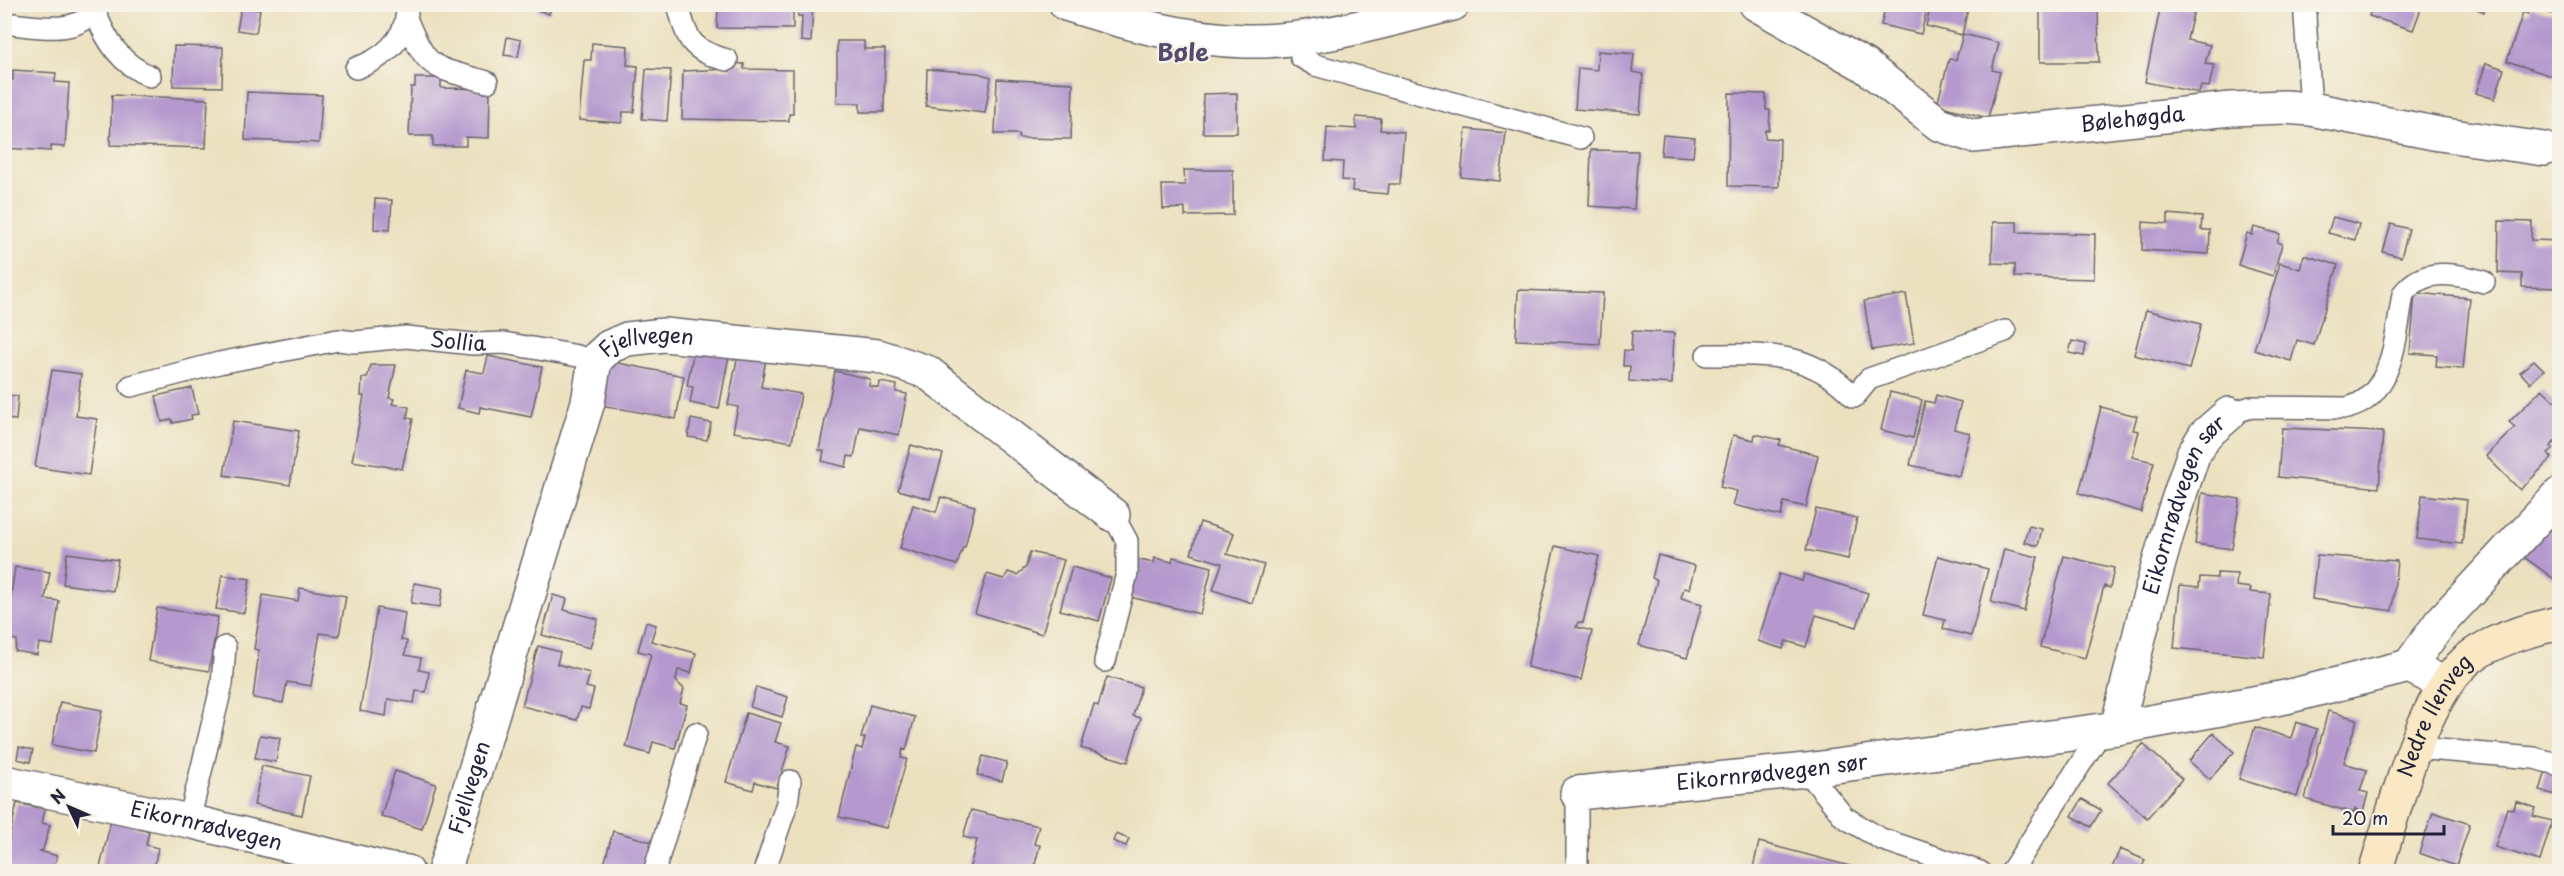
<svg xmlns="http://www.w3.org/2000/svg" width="2564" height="876" font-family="'Playpen Sans',sans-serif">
	<rect width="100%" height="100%" fill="#f7f3e8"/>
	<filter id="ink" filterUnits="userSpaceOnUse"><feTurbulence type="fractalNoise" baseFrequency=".0167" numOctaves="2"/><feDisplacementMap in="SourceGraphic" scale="12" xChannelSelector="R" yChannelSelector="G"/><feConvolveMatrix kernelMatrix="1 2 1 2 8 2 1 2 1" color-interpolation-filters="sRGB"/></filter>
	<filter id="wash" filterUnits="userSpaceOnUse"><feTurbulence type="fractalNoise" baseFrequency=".008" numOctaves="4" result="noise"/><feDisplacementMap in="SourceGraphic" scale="24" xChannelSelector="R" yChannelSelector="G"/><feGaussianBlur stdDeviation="1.35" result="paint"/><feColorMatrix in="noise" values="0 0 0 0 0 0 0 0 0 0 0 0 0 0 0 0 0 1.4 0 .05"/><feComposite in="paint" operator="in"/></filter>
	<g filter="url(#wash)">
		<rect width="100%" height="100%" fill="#ece1bf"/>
		<g id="blocks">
			<path fill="#b498ce" d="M539,4H552L549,14L537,10Z
				M701,4H793V29L717,28L718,9L701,8Z
				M798,4H813L811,42L801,41L802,16H798Z
				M1886,4H1928L1921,34L1881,25Z
				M1931,4H1969L1962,35L1926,26Z
				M2040,4H2098L2099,62H2040Z
				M2161,4L2194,9L2187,40L2210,45L2205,64L2214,65L2209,87L2201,86L2199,93L2145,82Z
				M2373,4H2418L2422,6L2413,30L2369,16Z
				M2464,4H2486L2484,12Z
				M241,7L260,10L256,33L237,30Z
				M2531,7L2560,16V79L2507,61L2523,12L2528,14Z
				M1963,34L1999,43L1992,70L2000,72L1988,118L1937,105L1949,59L1956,60Z
				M507,37L521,40L518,57L504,55Z
				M837,41H864V49H885L884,112H860V103H837Z
				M592,43L628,46L627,65L638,66L634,112H623L622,123L579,120L584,60H591Z
				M174,46L223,47L222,87L173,86Z
				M1598,51L1634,54L1632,72L1643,74L1640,114L1575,109L1578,68L1597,70Z
				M730,63L744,64V69L793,70V114H789V121L682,119L683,71L730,69Z
				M2486,63L2504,69L2495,99L2476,93Z
				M646,69L671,70L667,121L642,119Z
				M927,69L978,73L991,77L985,113L926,106Z
				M13,70L56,73L55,82L69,83L65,147L51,146V151L4,148V79L13,80Z
				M415,78H441V88L490,89L489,138L466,137V146H433V136H409L411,87H415Z
				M997,79L1073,83L1071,139L1019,138V134H995Z
				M247,92L322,95L319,143L245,140Z
				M1237,93V133H1203V94Z
				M1729,93L1766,94V110H1770L1769,130H1765V138L1780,139L1779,187L1728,186Z
				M112,95L208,99L206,148L110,145Z
				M1356,117L1381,119L1380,130L1404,132L1400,184H1389L1388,194L1352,191L1353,181L1342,180L1343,162L1325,161L1327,127L1356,129Z
				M1466,129L1506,133L1500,181L1461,177Z
				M1663,135L1695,138L1693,157L1661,155Z
				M1591,150L1638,151L1634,209L1589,206Z
				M1184,170H1233V215L1185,216V208L1163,209L1162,185H1185Z
				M375,199L392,200L390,230L374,229Z
				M2168,214L2202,217L2201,230H2210L2209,254L2142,250L2143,222L2168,224Z
				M2333,217L2359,224L2355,240L2328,233Z
				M2499,221L2532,222L2531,240L2560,241V288L2522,287V274L2498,273Z
				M1993,222H2017V232L2095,234L2094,279L2015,277V264L1992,263Z
				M2391,224L2409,229L2401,257L2383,252Z
				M2254,227L2280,234L2277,242L2282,244L2273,276L2238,265L2247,233L2252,235Z
				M2304,255L2338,265L2314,345L2297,340L2291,361L2254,350L2280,263L2300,269Z
				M1518,290L1603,293L1600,344L1516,340Z
				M2415,293L2470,298L2463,369L2436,367L2437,355L2410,353Z
				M1906,294L1914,343L1872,350L1864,301Z
				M2146,310L2201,324L2189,369L2134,355Z
				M1632,331L1674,333L1672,384L1629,381L1630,366H1623L1624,350L1631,351Z
				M2072,341L2086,344L2084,356L2069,353Z
				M694,349L729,355L719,409L690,403L693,387L687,386Z
				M739,349L767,354L761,387L801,394L792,442L733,432L738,407L728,405Z
				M488,356L542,367L531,417L480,407L479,413L458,408L466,370L484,373Z
				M2534,360L2544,370L2530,383L2520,372Z
				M608,361L684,376L676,419L600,405Z
				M371,365H396L389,398L394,399L392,404L409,407L407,418L413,419L402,469L352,461L364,396H361L362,378H367Z
				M52,370L81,374L76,416L97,419L89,475L35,467Z
				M835,371L870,379L869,386L879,388L880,382L897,385L896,392L907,394L899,435L860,427L854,457L848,456L846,467L822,461L824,451L819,450Z
				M192,388L198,414L191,415L192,419L173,423L172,419L162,422L156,396Z
				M2542,389L2560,406V437L2550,446L2553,449L2548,453L2552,458L2520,490L2486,456L2515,427L2509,422Z
				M1890,392L1922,400L1913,438L1881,430Z
				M4,395L18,396L16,420L4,419Z
				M1936,395L1961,402L1954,429L1970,433L1959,476L1910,465L1925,401L1934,403Z
				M2101,407L2137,416L2133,430L2139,431L2132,457L2154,462L2141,512L2079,493Z
				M691,419L711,423L707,440L688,437Z
				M233,421L299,431L290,485L224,475Z
				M2282,428L2383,432L2379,488L2278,477Z
				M1755,434L1781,440L1779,445L1818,455L1806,507L1784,502L1781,516L1733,505L1737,491L1720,487L1733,435L1754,440Z
				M911,445L943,454L930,499L898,490Z
				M2202,493L2240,499L2232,549L2195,544Z
				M2422,495L2467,500L2462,544L2417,539Z
				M941,497L975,506L965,547H963L957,565L900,548L913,505L936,512Z
				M1816,509L1857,518L1848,559L1806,550Z
				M2546,519L2557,528L2560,524V583L2521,555Z
				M1200,522L1234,533L1227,554L1264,565L1252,603L1213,590L1222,563L1191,554Z
				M2029,526L2042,529L2038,546L2024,542Z
				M1555,546L1599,556L1583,623L1578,622L1576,627L1592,631L1581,680L1527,667Z
				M2004,549L2038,557L2024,611L1991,602Z
				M1030,552L1064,560L1042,634L975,613L987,574L1004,579L1008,572L1017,575L1026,567Z
				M67,553L118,560L113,591L63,584Z
				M1658,555L1695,566L1689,589L1684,588L1681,598L1702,604L1687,658L1639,645L1657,580L1652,578Z
				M2317,555L2397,561L2392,611L2312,599Z
				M1938,556L1988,569L1971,636L1943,629L1945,620L1923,615Z
				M2064,556L2114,568L2110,588L2104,586L2085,658L2040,647Z
				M1173,557L1212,567L1200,614L1126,596L1135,559L1154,563L1155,558L1172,562Z
				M15,567L50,572L45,599L59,601L53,645L39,643L37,655L15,651L17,640L5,638Z
				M1072,567L1111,578L1099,621L1060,610Z
				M2217,573L2237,574L2236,586L2251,588L2250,592L2271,594L2264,657L2174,648L2180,585L2199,587L2200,577L2217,578Z
				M1779,574L1802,581L1804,574L1868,593L1857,627L1816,615L1806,647L1786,641L1783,649L1758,641Z
				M222,575L250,579L244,613L216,609Z
				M414,583L443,588L440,607L411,603Z
				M300,588L346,596L339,636L320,633L311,686L287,682L283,703L253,698L259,650L254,649L263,595L298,601Z
				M553,595L567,599L564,610L598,619L590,648L542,635Z
				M157,608L218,617L209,671L148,661Z
				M377,608L405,613L401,640L407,641L405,655L421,658L419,670L429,672L426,692L416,691L414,703L388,699L386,716L360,711Z
				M646,622L656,625L651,641L696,653L691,673L678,670L676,681L684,689L680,703L687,705L675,748L653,742L650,754L626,747L651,654L638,651Z
				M538,646L560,652L557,664L590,673L586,687L594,689L589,709L581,707L577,720L522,706Z
				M1107,677L1141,687L1133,716L1141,718L1128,762L1081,748L1094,704L1098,706Z
				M756,687L788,697L782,717L750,707Z
				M60,702L102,710L94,753L52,745Z
				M870,705L915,717L906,750L903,749L901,758L907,759L887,828L839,817L856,747L862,749L865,738H861Z
				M2328,711L2357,719L2344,763L2367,770L2360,791L2368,793L2363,812L2355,809L2354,813L2305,799Z
				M746,713L781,723L775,742L790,746L777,788L755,782L753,790L726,782Z
				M2296,722L2317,729L2297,797L2239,779L2255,727L2291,738Z
				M2213,733L2234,752L2210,779L2189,761Z
				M260,735L280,738L276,762L255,758Z
				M2143,744L2182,779L2147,818L2108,783Z
				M19,747L33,750L30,762L17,759Z
				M983,756L1007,762L1002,781L977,775Z
				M262,766L310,776L302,815L254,805Z
				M2546,770L2560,774V796L2540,791Z
				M395,771L436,784L422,829L381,816Z
				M2082,799L2101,810L2091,827L2072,816Z
				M2516,801L2536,808L2533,816L2552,821L2540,861L2495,847L2507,808L2514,810Z
				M17,803L45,809L42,823L50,825L43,850L40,851L57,856L53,872H5L8,843Z
				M971,810L1039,826L1034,844L1040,845L1033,872L969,870L977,840L963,837Z
				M2433,812L2470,824L2456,866L2419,853Z
				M111,820L149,831L146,845L158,848L153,872H99Z
				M613,831L652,842L644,872H602Z
				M1116,834L1129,839L1126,846L1113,841Z
				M1759,842L1869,871V872H1752Z
				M2120,849L2145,860L2140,872L2111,870Z
				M827,865L829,872H807V871Z"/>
		</g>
	</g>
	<g filter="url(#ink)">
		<use href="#blocks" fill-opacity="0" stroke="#696569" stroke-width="1.5"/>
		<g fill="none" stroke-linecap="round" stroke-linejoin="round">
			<g stroke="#696569" stroke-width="24">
				<g id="lane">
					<path d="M678,4C687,40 690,50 727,60"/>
					<path d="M2307,4L2305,16L2311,109"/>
					<path d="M95,12C106,40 121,65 150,76"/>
					<path d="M406,18C428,73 433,66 487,82"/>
					<path d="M4,23C37,26 80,38 99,4"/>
					<path d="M1301,36V57L1315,65L1581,138"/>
					<path d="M356,68C381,60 405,41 407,12"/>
					<path d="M1707,355C1767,355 1810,350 1854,397L1869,379L2005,331"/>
					<path id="s1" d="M131,386L219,363L338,340L355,342L406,337L473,344L504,343L578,356"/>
					<path d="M2229,414L2251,407L2347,408C2394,397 2396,333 2403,294C2423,267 2456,273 2484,282"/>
					<path d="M1105,661L1127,573V541L1113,515"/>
					<path d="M2415,748L2534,758L2560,765"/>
					<path d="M1806,770L1844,817L1881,839L1980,872"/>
					<path d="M1577,793V872"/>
					<path d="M189,821L222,684L225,647"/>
					<path d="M654,872L696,733"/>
					<path d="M764,872L787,803L790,781"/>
					<path d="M2011,872L2103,729"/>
				</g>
			</g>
			<g stroke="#696569" stroke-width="36">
				<g id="street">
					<path d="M1066,4C1126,23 1182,39 1245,41C1314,43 1386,20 1453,4"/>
					<path id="s2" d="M1756,4L1864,65L1939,124L1973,136L2231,109L2284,107L2311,109L2439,134L2544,149"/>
					<path d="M2409,666L2440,623L2560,494"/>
					<path id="s3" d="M2117,728L2145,613L2170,524L2193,455L2205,435L2229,414"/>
					<path id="s4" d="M4,782L189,821L390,870L407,872"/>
					<path id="s5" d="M1577,793L1806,770L2117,728L2286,697L2409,666L2445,684"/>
					<path id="s6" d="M444,872L588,402L595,360L609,347L627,339L664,335L878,356L927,372L1113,515"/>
				</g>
			</g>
			<g stroke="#696569" stroke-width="36">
				<g id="secondary">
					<path id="s7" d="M2375,872C2395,810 2419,703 2467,660C2489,641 2531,629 2560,623"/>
				</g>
			</g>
			<use href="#lane" stroke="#fff" stroke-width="21"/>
			<use href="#street" stroke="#fff" stroke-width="33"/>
			<use href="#secondary" stroke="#fae7c3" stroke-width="33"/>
		</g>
	</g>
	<g text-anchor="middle" stroke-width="4.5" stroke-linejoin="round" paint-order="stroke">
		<g font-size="21" fill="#22223b" stroke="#f7f3e8">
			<text dy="7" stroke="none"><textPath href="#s2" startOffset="416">Bølehøgda</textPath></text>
			<text dy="7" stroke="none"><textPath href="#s1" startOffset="333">Sollia</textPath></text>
			<text dy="7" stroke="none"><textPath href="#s6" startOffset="592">Fjellvegen</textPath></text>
			<text dy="7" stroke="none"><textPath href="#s3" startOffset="234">Eikornrødvegen sør</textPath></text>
			<text dy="7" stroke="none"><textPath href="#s7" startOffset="168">Nedre Ilenveg</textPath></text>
			<text dy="7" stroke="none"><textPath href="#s5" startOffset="196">Eikornrødvegen sør</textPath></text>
			<text dy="7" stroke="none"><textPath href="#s6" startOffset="88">Fjellvegen</textPath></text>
			<text dy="7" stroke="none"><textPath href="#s4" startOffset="207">Eikornrødvegen</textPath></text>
		</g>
		<g font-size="24" font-weight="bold" fill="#554b6e" stroke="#f7f3e8">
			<text x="1183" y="61">Bøle</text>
		</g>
	</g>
	<rect width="2564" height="876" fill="none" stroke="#f7f3e8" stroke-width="24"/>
	<g transform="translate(69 807) rotate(314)" stroke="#f7f3e8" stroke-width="4.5" paint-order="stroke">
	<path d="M0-4.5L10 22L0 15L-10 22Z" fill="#22223b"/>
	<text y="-9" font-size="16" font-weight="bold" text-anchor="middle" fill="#22223b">N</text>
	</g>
	<path d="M2333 825v9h111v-9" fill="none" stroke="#22223b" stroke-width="3"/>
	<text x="2342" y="825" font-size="18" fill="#22223b" stroke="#f7f3e8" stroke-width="4.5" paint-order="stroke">20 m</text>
</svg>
